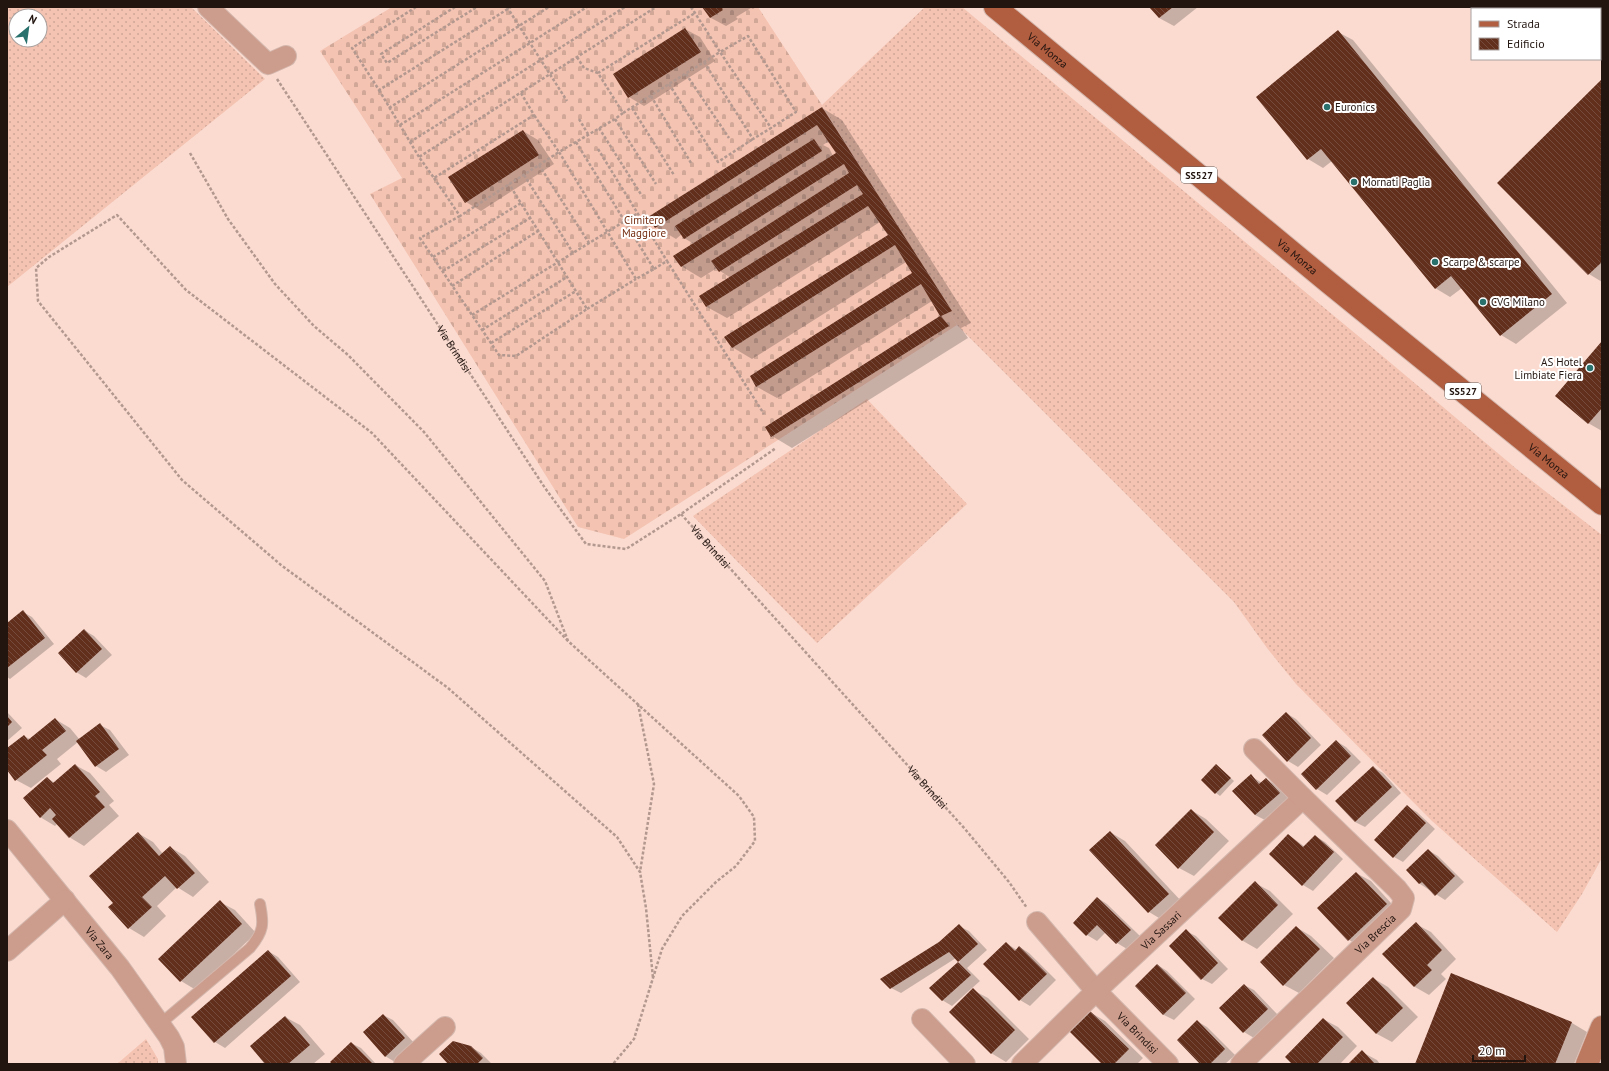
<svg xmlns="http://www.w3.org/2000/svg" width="1609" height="1071" font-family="'PT Sans',sans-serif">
	<defs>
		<pattern id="grass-dots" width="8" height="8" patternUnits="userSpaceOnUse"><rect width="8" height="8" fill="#f4c3b2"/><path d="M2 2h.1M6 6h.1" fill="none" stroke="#d1a798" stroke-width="1.8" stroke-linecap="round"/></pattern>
		<pattern id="cemetery-stones" width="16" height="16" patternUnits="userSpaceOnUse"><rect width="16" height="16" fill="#f4c3b2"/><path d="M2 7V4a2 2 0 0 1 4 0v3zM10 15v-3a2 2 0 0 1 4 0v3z" fill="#d1a798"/></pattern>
		<pattern id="building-back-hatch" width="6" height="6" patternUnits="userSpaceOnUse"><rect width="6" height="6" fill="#622f1d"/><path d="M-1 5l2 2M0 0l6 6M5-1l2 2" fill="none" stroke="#744b3c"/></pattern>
	</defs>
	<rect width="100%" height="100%" fill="#fbdbd0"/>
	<path fill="url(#grass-dots)" fill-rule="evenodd" d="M7,7H191L265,79L7,287ZM16,16H40V40H16Z
		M925,7H962L1386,359L1519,471L1602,535V858L1582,894L1557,932L1432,821L1296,684L1267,648L1234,602L957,325L822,105Z
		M867,399L967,504L817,643L693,516Z
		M146,1039L158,1059V1064H117Z"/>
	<path fill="url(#cemetery-stones)" d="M392,7H758L822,105L957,325L624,539L578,527L370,194L402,178L320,51Z"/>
	<path fill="#0003" fill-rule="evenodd" d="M704,7H756L753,9L751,8L736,17L738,19L726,26L711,18Z
		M1151,7H1198L1174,26L1159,18Z
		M685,29L700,37L715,61L644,106L629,97Z
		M1338,32L1353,40L1567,303L1516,344L1501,335L1462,288L1450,297L1435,288L1332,161L1323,168L1308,159L1257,97Z
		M1602,80V282L1589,274L1498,183Z
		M822,108L842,120L971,323L961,328L968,338L792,448L772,436L766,427L941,316L932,301L777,398L757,387L751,376L914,273L906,262L752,359L732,347L889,235L880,222L727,318L707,307L700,297L731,278L720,271L717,268L701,278L681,266L694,244L684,238L682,234L676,239L656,227ZM829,141L837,154L833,156L829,148L823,145Z
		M523,131L538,140L554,164L481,211L466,202Z
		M1602,343V431L1588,423Z
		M23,612L32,617L54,644L10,679L7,677V624Z
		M84,630L94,636L112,655L86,678L76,672Z
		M7,712L22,728L7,741Z
		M1286,713L1296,719L1321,745L1298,767L1288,761Z
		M55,719L70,728L80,740L100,725L110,730L129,755L106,772L96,766L78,742L57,759L61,764L31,788L16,780L7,769V750L24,736L30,739Z
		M1336,741L1346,747L1361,762L1327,795L1317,789L1302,774Z
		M75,765L90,773L114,801L109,805L119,816L84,846L69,837L57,824L55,826L40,817L47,778L55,783Z
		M1216,765L1234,781L1220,796L1216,793Z
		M1373,767L1383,773L1401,793L1365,827L1355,822Z
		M1251,776L1262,783L1266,779L1276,785L1289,799L1265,820L1255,815L1234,791Z
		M1407,806L1417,812L1435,829L1403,862L1394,857Z
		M1191,810L1206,819L1229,841L1194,876L1179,868Z
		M1110,832L1125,841L1183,903L1164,921L1149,912Z
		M138,833L153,842L163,854L170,847L185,856L209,882L193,897L177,887L157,906L166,916L144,937L129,928L115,903Z
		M1289,835L1305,847L1315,836L1325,842L1343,859L1313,891L1303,885L1270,854Z
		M1428,850L1438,856L1464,882L1445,900L1420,884L1407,870Z
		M1356,873L1371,881L1401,914L1364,948L1349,940Z
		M1255,883L1270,891L1293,914L1257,949L1243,941L1220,918Z
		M1098,898L1107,904L1140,936L1127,949L1117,943L1106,932L1097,941L1087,935L1074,922Z
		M220,902L235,910L256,933L196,990L181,981L159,959Z
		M1416,924L1431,932L1456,959L1441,974L1446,979L1429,995L1415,987L1384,954Z
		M959,926L969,931L987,950L967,968L980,981L952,1006L942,1000L931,988L960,962L956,958L901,993L891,988Z
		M1296,927L1311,936L1334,958L1299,993L1284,985Z
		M1186,931L1196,936L1228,969L1212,984L1202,979Z
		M1006,943L1017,950L1020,947L1029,953L1056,980L1030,1006L1020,1000Z
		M268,951L278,957L300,982L225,1048L215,1042Z
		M1158,965L1167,971L1195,999L1174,1020L1164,1015L1136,986Z
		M1452,975L1572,1023L1587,1032L1574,1064H1416Z
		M1373,978L1388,987L1418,1017L1392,1042L1377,1034L1347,1003Z
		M1244,985L1254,990L1278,1015L1254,1038L1244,1032L1220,1008Z
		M973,990L988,998L1029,1039L1006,1062L991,1053Z
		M1090,1012L1105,1021L1143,1058L1137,1064H1104Z
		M383,1015L393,1020L415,1044L395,1062L385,1056Z
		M285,1017L300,1025L325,1054L313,1064H267Z
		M1323,1019L1338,1027L1357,1046L1340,1064H1294Z
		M1197,1021L1207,1027L1235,1055L1225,1064H1201Z
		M351,1043L361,1048L376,1064H333Z
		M471,1047L481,1053L492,1064H449Z
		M1362,1052L1377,1060L1380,1064H1350Z"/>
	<path fill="url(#building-back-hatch)" d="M702,7H724L722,9L723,10L710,18Z
		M1149,7H1173L1159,18Z
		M685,28L701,52L628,98L613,74Z
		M1338,30L1552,294L1500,336L1451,276L1435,289L1321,149L1307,160L1256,97Z
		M1602,79V262L1588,275L1497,183Z
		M822,107L952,311L941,316L949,326L771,437L765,427L940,316L921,284L756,387L750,376L912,273L895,245L732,348L724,337L888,235L868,206L706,307L699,296L863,194L857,185L719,272L711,261L849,173L844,164L681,267L673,256L836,153L817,125L655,228L648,217Z
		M523,130L539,155L465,203L448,177Z
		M814,139L822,151L684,239L675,226Z
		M1602,341V408L1588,424L1555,396Z
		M23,610L45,638L7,668V623Z
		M84,629L102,649L76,673L58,653Z
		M1286,712L1311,738L1287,762L1262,735Z
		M7,716L12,722L7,727Z
		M55,718L66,731L42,750L47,755L15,781L7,770V748L24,735L28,740Z
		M100,723L119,749L95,767L76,741Z
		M1336,740L1351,756L1316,790L1301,774Z
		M75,764L100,792L95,796L105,807L69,838L52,819L56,815L50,808L40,818L23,798L47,777L53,783Z
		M1216,764L1231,778L1215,794L1201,780Z
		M1373,766L1392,787L1355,822L1335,801Z
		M1251,774L1259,784L1266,778L1280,793L1255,815L1232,791Z
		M1407,805L1426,823L1393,858L1374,840Z
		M1191,809L1214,832L1178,869L1155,845Z
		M1110,831L1169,894L1148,913L1089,850Z
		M138,832L159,856L170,846L195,873L177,889L165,876L142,897L152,907L128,929L108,907L113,903L89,876Z
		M1288,834L1303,847L1315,835L1334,852L1302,886L1269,854Z
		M1428,849L1455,876L1435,896L1422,882L1419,884L1406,870Z
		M1356,872L1387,904L1348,941L1317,908Z
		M1255,881L1278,905L1242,941L1218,918Z
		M1097,897L1131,930L1116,944L1097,925L1086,936L1073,923Z
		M220,900L242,924L180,982L158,959Z
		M1416,922L1442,950L1427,965L1432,970L1414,987L1382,954Z
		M959,924L978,944L958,962L949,952L890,989L880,979L939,942Z
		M1296,926L1320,949L1283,986L1260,962Z
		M1186,929L1218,963L1201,980L1169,946Z
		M1006,942L1015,951L1019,946L1047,974L1019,1001L983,964Z
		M268,950L291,976L214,1043L191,1017Z
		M958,962L971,975L942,1001L929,988Z
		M1157,964L1186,993L1163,1015L1135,986Z
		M1451,973L1572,1022L1555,1064H1415Z
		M1373,977L1403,1008L1376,1034L1346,1003Z
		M1244,984L1268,1009L1243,1033L1219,1008Z
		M973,988L1015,1030L991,1054L949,1012Z
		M1090,1011L1129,1049L1114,1064H1102L1069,1031Z
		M383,1014L405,1038L385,1057L363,1032Z
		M285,1016L310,1045L288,1064H265L250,1046Z
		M1323,1018L1343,1037L1317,1064H1292L1285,1057Z
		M1197,1020L1225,1049L1210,1064H1200L1177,1040Z
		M453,1041L471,1046L483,1058L477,1064H448L439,1054Z
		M351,1042L373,1064H332L330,1062Z
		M1362,1050L1375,1064H1348Z"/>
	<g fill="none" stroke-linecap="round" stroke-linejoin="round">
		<g stroke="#d4b7ad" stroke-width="12">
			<path id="lane" d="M160,1024L250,948C264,931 264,924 260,904"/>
		</g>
		<g stroke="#d4b7ad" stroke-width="22">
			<g id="street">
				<path d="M208,7L268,64L286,56"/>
				<path id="s3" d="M7,830L120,968L169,1037L174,1047L176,1064"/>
				<path id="s4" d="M1037,922L1096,991L1168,1064"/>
				<path d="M7,951L65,900"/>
				<path d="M922,1019L965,1064"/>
				<path d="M404,1064L445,1027"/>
				<path id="s5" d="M1022,1064L1096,991L1303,798"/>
				<path id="s6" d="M1241,1064L1401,909L1404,898L1397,889L1303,798L1254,749"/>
			</g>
		</g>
		<g stroke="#d4b7ad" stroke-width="24">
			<path id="secondary" d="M1587,1064L1602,1027"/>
		</g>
		<g stroke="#d4b7ad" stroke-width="24">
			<g id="primary">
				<path id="s7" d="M995,7L1328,282L1602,504"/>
			</g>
		</g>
		<g stroke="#b2988f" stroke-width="2.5" stroke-dasharray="3 2" stroke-linecap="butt">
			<path d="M416,7L352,48L379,90L511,7"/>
			<path d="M455,7L381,54L387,63L477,7"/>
			<path d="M507,7L567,101"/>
			<path d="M691,7L695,13L720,52L623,113L598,73L695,13"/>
			<path d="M577,57L584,68L598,73"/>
			<path d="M704,62L753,139L771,128L720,52L748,36L796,112L771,128"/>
			<path d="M686,74L729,138"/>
			<path id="s1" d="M277,79L545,488L586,544L626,549L681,514L776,448"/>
			<path d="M669,84L718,162L753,139"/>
			<path d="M379,90L419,157"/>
			<path d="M521,93L534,115L434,178L419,157L656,7"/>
			<path d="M651,96L691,163"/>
			<path d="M389,108L549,7"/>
			<path d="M632,108L674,175"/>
			<path d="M623,113L615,119L656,184"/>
			<path d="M579,119L588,134"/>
			<path d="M400,125L587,7"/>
			<path d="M599,128L642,196"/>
			<path d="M410,142L625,7"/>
			<path d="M576,142L654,269L636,279L559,152L615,119"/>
			<path d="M598,149L667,261"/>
			<path d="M190,153L228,219L275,284L314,326L348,355L424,432L545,581L568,641L739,796L754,817L755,841L736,866L716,882L682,916L662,949L634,1039L613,1064"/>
			<path d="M539,165L589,243"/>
			<path d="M524,175L573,253"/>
			<path d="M434,178L460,216L559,152L534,115"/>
			<path d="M460,216L420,238L499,355L516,356L587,309L509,184"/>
			<path d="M433,257L521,203"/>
			<path d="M654,269L667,261L764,414"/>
			<path d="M443,271L530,218"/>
			<path d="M452,286L538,231"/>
			<path d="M587,309L636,279"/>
			<path d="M472,315L638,213"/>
			<path d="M482,330L567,277"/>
			<path d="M491,343L576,291"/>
			<path id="s2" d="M681,514L965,829L1009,882L1027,908"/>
			<path d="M568,641L372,433L186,290L117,215L49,257L36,268L38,301L182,480L281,565L448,688L617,837L640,872L646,908L653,978"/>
			<path d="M638,704L654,784L640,872"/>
		</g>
		<use href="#lane" stroke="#cc9c8c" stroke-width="10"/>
		<use href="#street" stroke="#cc9c8c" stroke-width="20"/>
		<use href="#secondary" stroke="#bd7860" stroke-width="22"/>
		<use href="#primary" stroke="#b15d3f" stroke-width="22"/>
	</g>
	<g fill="#28716d" stroke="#fff" stroke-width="1.5">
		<circle cx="1327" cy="107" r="4"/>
		<circle cx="1354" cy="182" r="4"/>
		<circle cx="1435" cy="262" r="4"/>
		<circle cx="1483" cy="302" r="4"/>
		<circle cx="1590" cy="368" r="4"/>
	</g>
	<g text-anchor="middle" stroke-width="4" stroke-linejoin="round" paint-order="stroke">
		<g fill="#fff" stroke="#645b58" stroke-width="1">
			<rect x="1181" y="167" width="36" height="16" rx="3"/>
			<rect x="1445" y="383" width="36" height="16" rx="3"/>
		</g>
		<g font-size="10" font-weight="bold" fill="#221510">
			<text x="1199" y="179">SS527</text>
			<text x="1463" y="395">SS527</text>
		</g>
		<g font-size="11" fill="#221510" stroke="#fff">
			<text dy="4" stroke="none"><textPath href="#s7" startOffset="68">Via Monza</textPath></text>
			<text dy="4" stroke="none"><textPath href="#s7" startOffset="392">Via Monza</textPath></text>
			<text dy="4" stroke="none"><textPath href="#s1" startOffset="323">Via Brindisi</textPath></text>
			<text dy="4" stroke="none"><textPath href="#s7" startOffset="716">Via Monza</textPath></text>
			<text dy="4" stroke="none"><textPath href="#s2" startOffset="44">Via Brindisi</textPath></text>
			<text dy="4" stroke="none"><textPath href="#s2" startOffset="368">Via Brindisi</textPath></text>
			<text dy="4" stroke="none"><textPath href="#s5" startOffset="193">Via Sassari</textPath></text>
			<text dy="4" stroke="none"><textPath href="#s6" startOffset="187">Via Brescia</textPath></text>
			<text dy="4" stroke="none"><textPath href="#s3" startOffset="146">Via Zara</textPath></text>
			<text dy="4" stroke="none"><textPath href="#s4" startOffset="150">Via Brindisi</textPath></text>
		</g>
		<g font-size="11" fill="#221510" stroke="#fff" text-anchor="start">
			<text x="1335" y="111">Euronics</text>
			<text x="1362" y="186">Mornati Paglia</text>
			<text x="1443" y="266">Scarpe &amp; scarpe</text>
			<text x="1491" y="306">CVG Milano</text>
			<text x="1582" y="366" text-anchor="end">AS Hotel<tspan x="1582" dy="13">Limbiate Fiera</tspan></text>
		</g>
		<g font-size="11" fill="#752d11" stroke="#fff">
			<text x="644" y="224">Cimitero<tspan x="644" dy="13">Maggiore</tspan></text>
		</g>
	</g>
	<rect width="1609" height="1071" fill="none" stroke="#221510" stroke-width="16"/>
	<rect x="1471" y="8" width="130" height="52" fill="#ffffff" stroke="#a7a19f"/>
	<rect x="1479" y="21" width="20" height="6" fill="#b15d3f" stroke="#a7a19f"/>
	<text x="1507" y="28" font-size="12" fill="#221510">Strada</text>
	<rect x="1479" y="38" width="20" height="12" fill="url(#building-back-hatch)" stroke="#a7a19f"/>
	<text x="1507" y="48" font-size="12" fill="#221510">Edificio</text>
	<g transform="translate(28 28) rotate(29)"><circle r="19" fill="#ffffff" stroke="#a7a19f"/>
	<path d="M0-3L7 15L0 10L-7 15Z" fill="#28716d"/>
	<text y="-6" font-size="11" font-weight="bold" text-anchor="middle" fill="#221510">N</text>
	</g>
	<path d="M1473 1055v6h52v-6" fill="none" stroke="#221510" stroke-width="2"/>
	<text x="1479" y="1055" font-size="12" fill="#221510" stroke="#ffffff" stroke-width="3" paint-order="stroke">20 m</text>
</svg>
